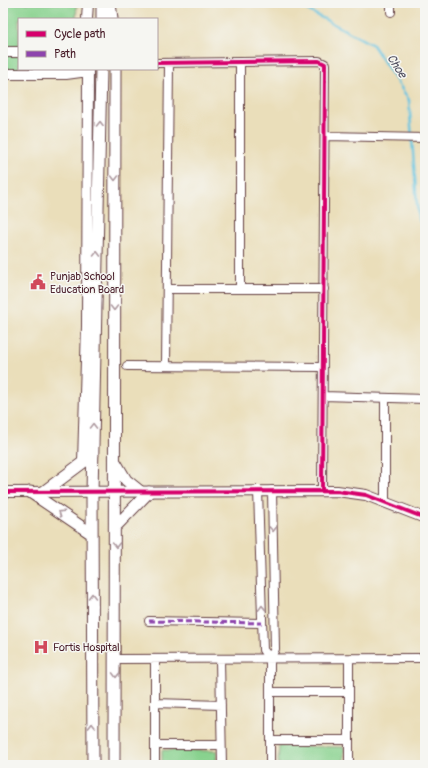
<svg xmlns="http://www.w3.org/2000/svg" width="428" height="768" font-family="Pangolin,sans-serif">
	<rect width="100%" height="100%" fill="#f6f6f2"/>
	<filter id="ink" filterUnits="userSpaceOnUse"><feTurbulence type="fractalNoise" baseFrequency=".025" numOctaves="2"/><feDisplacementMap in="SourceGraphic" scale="8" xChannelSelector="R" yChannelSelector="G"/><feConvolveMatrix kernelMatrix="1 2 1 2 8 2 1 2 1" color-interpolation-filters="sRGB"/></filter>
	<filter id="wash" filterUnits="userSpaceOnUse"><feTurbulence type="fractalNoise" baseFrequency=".012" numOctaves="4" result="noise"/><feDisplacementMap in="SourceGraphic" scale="16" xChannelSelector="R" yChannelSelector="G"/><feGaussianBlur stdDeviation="0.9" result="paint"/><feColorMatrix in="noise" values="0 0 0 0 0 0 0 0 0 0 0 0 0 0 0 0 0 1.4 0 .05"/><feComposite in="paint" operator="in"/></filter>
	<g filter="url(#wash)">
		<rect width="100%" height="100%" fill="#eadeba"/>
		<path fill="#88d28e" stroke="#69785c" d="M3,3H77L76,19H19V69L3,74Z
			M279,746L344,747V765H278Z
			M162,750L217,751L216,765H162Z"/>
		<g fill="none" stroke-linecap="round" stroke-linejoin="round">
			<path stroke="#63c4e1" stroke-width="2.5" d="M294,3L373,45L409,100L418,217L425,231"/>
		</g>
	</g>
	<g filter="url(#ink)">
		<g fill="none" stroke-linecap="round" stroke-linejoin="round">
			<g stroke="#623c40" stroke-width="10">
				<path id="minor" d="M391,3V12
					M157,63L319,61L325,64L322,490
					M326,136L425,138
					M167,289H324
					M240,289V63
					M127,366L323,367
					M166,366L169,63
					M323,396L425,399
					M385,399V501
					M258,490L263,650L270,658
					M149,621L262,623
					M116,659L425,658
					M220,659L222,765
					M270,692H349
					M155,703L221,705
					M270,740H349
					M155,745H221
					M155,765V660
					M270,765V658L275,649L272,490
					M349,765V659"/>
			</g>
			<g stroke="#623c40" stroke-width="12">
				<path id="tertiary" d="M87,19L88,3
					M3,52H19
					M3,74H66L88,71
					M83,462L87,326L88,69
					M3,492L337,491L366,495L425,518"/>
			</g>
			<g stroke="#623c40" stroke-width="13">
				<path id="secondary" d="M110,3L112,19
					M102,19V3
					M116,463L126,480L141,492
					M30,492L92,534
					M42,493L93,455
					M116,526L149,492
					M93,765L92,493L101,69
					M114,765L115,69"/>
			</g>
			<use href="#minor" stroke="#fff" stroke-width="8"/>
			<use href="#tertiary" stroke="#fff" stroke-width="10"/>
			<use href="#secondary" stroke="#fff" stroke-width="11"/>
			<path stroke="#8e44ad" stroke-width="3" stroke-dasharray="6 3" stroke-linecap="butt" d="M149,621L262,623"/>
			<g stroke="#f6f6f2" stroke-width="6">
				<path id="cycleway" d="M157,63L319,61L325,64L322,490
					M3,492L337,491L366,495L425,518"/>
			</g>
			<use href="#cycleway" stroke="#d6006c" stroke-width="4"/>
		</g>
		<defs><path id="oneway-chevron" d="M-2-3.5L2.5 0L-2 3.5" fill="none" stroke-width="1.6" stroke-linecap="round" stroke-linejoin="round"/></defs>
		<g stroke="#ae9aa0">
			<use href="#oneway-chevron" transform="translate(100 124) rotate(-89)"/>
			<use href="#oneway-chevron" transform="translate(115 178) rotate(90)"/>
			<use href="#oneway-chevron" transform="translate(97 254) rotate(-89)"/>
			<use href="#oneway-chevron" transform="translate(114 308) rotate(90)"/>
			<use href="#oneway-chevron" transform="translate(93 426) rotate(-89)"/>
			<use href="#oneway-chevron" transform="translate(61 513) rotate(-146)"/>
			<use href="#oneway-chevron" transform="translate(273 529) rotate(89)"/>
			<use href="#oneway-chevron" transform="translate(116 545) rotate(90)"/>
			<use href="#oneway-chevron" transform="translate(92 596) rotate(-90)"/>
			<use href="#oneway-chevron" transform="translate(262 608) rotate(-92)"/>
			<use href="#oneway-chevron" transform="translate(116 675) rotate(91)"/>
			<use href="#oneway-chevron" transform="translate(92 726) rotate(-91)"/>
		</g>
	</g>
	<defs>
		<g id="civic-bare" transform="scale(1.2)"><path d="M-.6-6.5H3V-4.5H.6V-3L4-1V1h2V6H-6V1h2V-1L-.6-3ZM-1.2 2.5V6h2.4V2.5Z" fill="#d1495b" stroke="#f6f6f2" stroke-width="2.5" paint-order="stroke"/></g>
		<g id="hospital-bare" transform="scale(1.2)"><path d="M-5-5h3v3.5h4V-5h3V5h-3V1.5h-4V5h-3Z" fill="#d1495b" stroke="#f6f6f2" stroke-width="2.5" paint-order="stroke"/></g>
	</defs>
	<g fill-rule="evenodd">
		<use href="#civic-bare" x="38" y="282"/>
		<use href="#hospital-bare" x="41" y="647"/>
	</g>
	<g text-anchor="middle" stroke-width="3" stroke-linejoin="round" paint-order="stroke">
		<g font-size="11" fill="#4a1f2b" stroke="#f6f6f2" text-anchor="start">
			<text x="50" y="280">Punjab School<tspan x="50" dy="13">Education Board</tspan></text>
			<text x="53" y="651">Fortis Hospital</text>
		</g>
		<g font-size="12" font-style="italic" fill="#525162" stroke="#f6f6f2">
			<text transform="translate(397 66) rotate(57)" y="4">Choe</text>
		</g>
	</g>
	<rect width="428" height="768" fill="none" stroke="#f6f6f2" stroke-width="16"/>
	<rect x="18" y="18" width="140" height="52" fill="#f6f6f2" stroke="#b1a0a2"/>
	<rect x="26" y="31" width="20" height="6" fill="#d6006c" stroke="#b1a0a2"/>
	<text x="54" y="38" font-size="12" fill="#4a1f2b">Cycle path</text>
	<rect x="26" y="51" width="20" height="6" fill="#8e44ad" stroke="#b1a0a2"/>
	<text x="54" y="58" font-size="12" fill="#4a1f2b">Path</text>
</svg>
